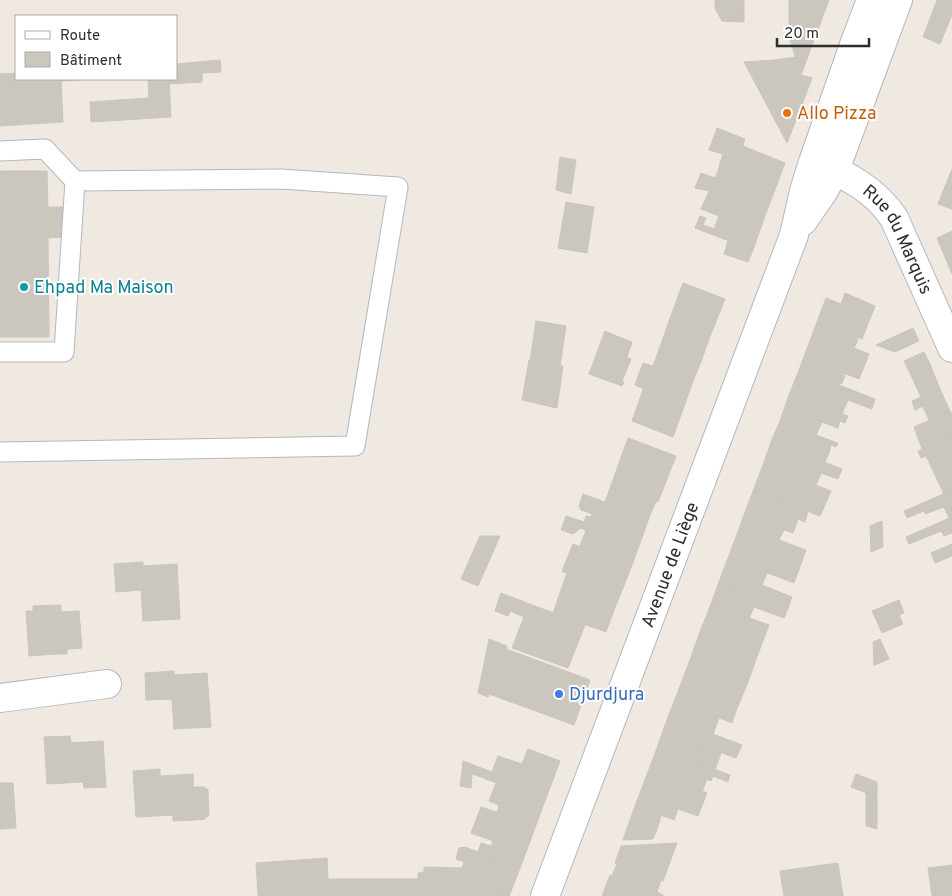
<svg xmlns="http://www.w3.org/2000/svg" width="952" height="896" font-family="Overpass,sans-serif">
	<rect width="100%" height="100%" fill="#efe9e1"/>
	<path fill="#cbc7bf" stroke="#cbc5ba" d="M715,0H744V10L715,8Z
		M789,0H829L801,75L789,37Z
		M937,0H952V15L940,44L923,37Z
		M715,8L744,10V22L722,21Z
		M796,57L801,75L812,78L800,110L774,60Z
		M220,60L221,72L202,73V82L169,84V79H176V64Z
		M774,60L800,110L787,143L744,62Z
		M16,73V79H79V80L61,81L63,122L0,126V74Z
		M148,79H169L171,117L91,122L90,102L149,98Z
		M717,128L745,139L743,146L785,163L776,187L719,166L723,154L709,150Z
		M560,157L576,160L571,194L556,190Z
		M720,166L776,187L766,213L709,191L695,188L701,173L715,178Z
		M952,169V209L938,204Z
		M0,171H47L48,207H64V237L48,238L49,337H0Z
		M709,191L766,213L753,250L695,228L700,216L706,218L703,225L714,229L719,216L701,209Z
		M566,202L594,207L587,253L558,248Z
		M952,231V274L937,238Z
		M728,241L753,250L748,262L724,254Z
		M683,283L725,299L709,339L668,324Z
		M845,293L875,306L862,339L817,322L826,298L841,304Z
		M536,321L566,326L560,366H563L557,408L522,400L529,360L530,361Z
		M817,322L856,337L858,340L854,348L869,354L864,367L808,346Z
		M668,324L709,339L702,359L661,344Z
		M913,328L919,341L895,352L876,345Z
		M605,331L619,337L605,375L624,382L622,386L589,374Z
		M619,337L632,342L627,357L613,353Z
		M661,344L702,359L693,381L653,366Z
		M808,346L864,367L859,379L843,373L845,376L842,383L838,385L799,370Z
		M924,352L930,364L910,373L904,361Z
		M613,353L631,359L622,381L605,375Z
		M643,363L653,366L644,389L635,385Z
		M930,364L940,389L921,397L910,373Z
		M653,366L693,381L686,401L644,387Z
		M799,370L857,392L853,402L848,400L842,414L789,395Z
		M644,387L686,401L673,437L632,421Z
		M940,389L950,411L929,420L919,398Z
		M857,392L875,399L872,409L853,402Z
		M789,395L848,416L845,423L840,421L838,428L822,422L816,435L780,421Z
		M919,398L923,406L915,410L912,401Z
		M950,411L952,414V436L922,449L914,427Z
		M780,421L816,435L838,443L836,447L831,445L829,453L812,446L808,456L771,442Z
		M952,436V490L944,494L926,456L921,458L918,451Z
		M628,438L676,456L658,502L656,501L649,518L605,502Z
		M771,442L842,469L838,479L821,473V474L804,468L800,479L763,465Z
		M812,446L829,453L825,462L808,456Z
		M763,465L831,491L820,516L753,491Z
		M804,468L821,474L816,485L800,479Z
		M952,490V517L949,518L944,507L925,514L924,511L919,513L916,506Z
		M753,491L808,511L805,522L798,519L793,533L744,515Z
		M583,494L649,518L640,543L584,522L586,516L591,517L592,514L581,510L579,506Z
		M916,506L919,513L907,518L904,511Z
		M744,515L784,530L779,540L806,550L802,561L736,537Z
		M566,516L584,522L581,528L573,534L561,530Z
		M952,517V533L944,536L941,531L909,544L906,537Z
		M882,521L883,547L871,552L870,526Z
		M584,522L640,543L632,565L580,546L586,530L581,528Z
		M480,536H500L478,586L461,579Z
		M736,537L802,561L798,572L786,567L781,578L728,558Z
		M573,544L632,565L623,588L564,566Z
		M952,544V556L935,563L931,553Z
		M728,558L767,573L762,585L792,597L788,608L719,582Z
		M143,562V566L177,564L180,619L143,621L141,590L116,592L114,564Z
		M564,566L623,588L614,610L561,590L567,573L562,572Z
		M786,567L798,572L794,583L781,578Z
		M719,582L788,608L784,618L754,607L749,618L711,604Z
		M561,590L614,610L606,632L553,613Z
		M501,593L585,625L568,668L512,648L524,617L510,611L508,616L495,611Z
		M899,600L904,613L878,624L872,611Z
		M711,604L769,625L758,654L700,632Z
		M61,605V612L79,611L82,648L57,650V654L29,656L26,611H33V606Z
		M899,615L903,624L882,633L878,624Z
		M700,632L758,654L748,682L690,660Z
		M489,639L507,646L488,697L478,693Z
		M880,639L889,659L875,665H874L873,642Z
		M67,649V654H57V650Z
		M506,649L590,680L574,725L489,694Z
		M690,660L748,682L736,711L679,689Z
		M174,671V675L207,673L211,727L174,729L172,699L146,700L145,673Z
		M679,689L736,711L732,723L709,714L703,730L668,717Z
		M709,714L719,718L713,734L703,730Z
		M668,717L742,745L736,758L698,744L691,761L657,748Z
		M70,736L71,743L103,741L106,787L84,788L83,782L47,784L44,737Z
		M698,744L721,753L715,770L691,761Z
		M657,748L730,775L728,782L713,776L711,781L707,779L702,792L648,772Z
		M528,749L560,761L545,801L462,770L463,761L492,772L498,756L522,764Z
		M160,769V776L193,774L195,820L173,821V815L136,817L133,771Z
		M462,770L472,774L471,788L460,786Z
		M648,772L707,793L698,816L678,809L674,820L635,806Z
		M856,774L877,782V797L851,787Z
		M0,783H13L16,828L0,829Z
		M496,783L545,801L536,825L497,813L499,805L489,801Z
		M193,787H204L208,790L209,815L205,819L195,820Z
		M866,792L877,797V829L866,826Z
		M635,806L661,816L657,829L630,820Z
		M481,807L536,825L529,844L507,846L471,833Z
		M630,820L657,829L653,839L623,840Z
		M493,841L507,846L529,844L520,868L478,853L481,843L491,846Z
		M677,843L663,881L661,880L657,892L663,895V896H602L610,875L612,876L617,864L615,863L621,846Z
		M465,847L520,868L510,894L470,879H418V873L424,872V867L462,868L464,862L456,859L459,848Z
		M327,858L328,879H470L510,894L509,896H258L256,863Z
		M838,863L843,896H784L780,871Z
		M952,865V896H932L928,868Z"/>
	<g fill="none" stroke-linecap="round" stroke-linejoin="round">
		<g stroke="#b4b7c1" stroke-width="21">
			<path id="lane" d="M0,151L45,149L75,181L64,352H0
				M0,452L355,446L398,187L281,179L75,181"/>
		</g>
		<g stroke="#b4b7c1" stroke-width="30">
			<path id="street" d="M0,698L107,684"/>
		</g>
		<g stroke="#b4b7c1" stroke-width="30">
			<g id="secondary">
				<path id="s1" d="M817,164C848,175 875,190 894,218L952,348"/>
				<path d="M803,221L823,192L835,170L898,0"/>
				<path id="s2" d="M545,896L794,235L804,191L813,162L855,42L871,0"/>
			</g>
		</g>
		<use href="#lane" stroke="#fff" stroke-width="19"/>
		<use href="#street" stroke="#fff" stroke-width="28"/>
		<use href="#secondary" stroke="#fff" stroke-width="28"/>
	</g>
	<circle fill="#e8710a" stroke="#fff" stroke-width="2" cx="787" cy="113" r="5"/>
	<circle fill="#0f9aa8" stroke="#fff" stroke-width="2" cx="24" cy="287" r="5"/>
	<circle fill="#3f7fe0" stroke="#fff" stroke-width="2" cx="559" cy="694" r="5"/>
	<g text-anchor="middle" stroke-width="4" stroke-linejoin="round" paint-order="stroke">
		<g font-size="18" fill="#c56008" stroke="#fff" text-anchor="start">
			<text x="797" y="119">Allo Pizza</text>
		</g>
		<g font-size="18" fill="#2e2e2e" stroke="#fff">
			<text dy="6" stroke="none"><textPath href="#s1" startOffset="116">Rue du Marquis</textPath></text>
			<text dy="6" stroke="none"><textPath href="#s2" startOffset="354">Avenue de Liège</textPath></text>
		</g>
		<g font-size="18" fill="#0d838f" stroke="#fff" text-anchor="start">
			<text x="34" y="293">Ehpad Ma Maison</text>
		</g>
		<g font-size="18" fill="#366cbe" stroke="#fff" text-anchor="start">
			<text x="569" y="700">Djurdjura</text>
		</g>
	</g>
	<rect x="15" y="15" width="162" height="65" fill="#ffffff" stroke="#ababab"/>
	<rect x="25" y="31" width="25" height="8" fill="#ffffff" stroke="#ababab"/>
	<text x="60" y="40" font-size="15" fill="#2e2e2e">Route</text>
	<rect x="25" y="52" width="25" height="15" fill="#cbc7bf" stroke="#ababab"/>
	<text x="60" y="65" font-size="15" fill="#2e2e2e">Bâtiment</text>
	<path d="M777 38v8h92v-8" fill="none" stroke="#2e2e2e" stroke-width="2.5"/>
	<text x="784" y="38" font-size="15" fill="#2e2e2e" stroke="#ffffff" stroke-width="4" paint-order="stroke">20 m</text>
</svg>
